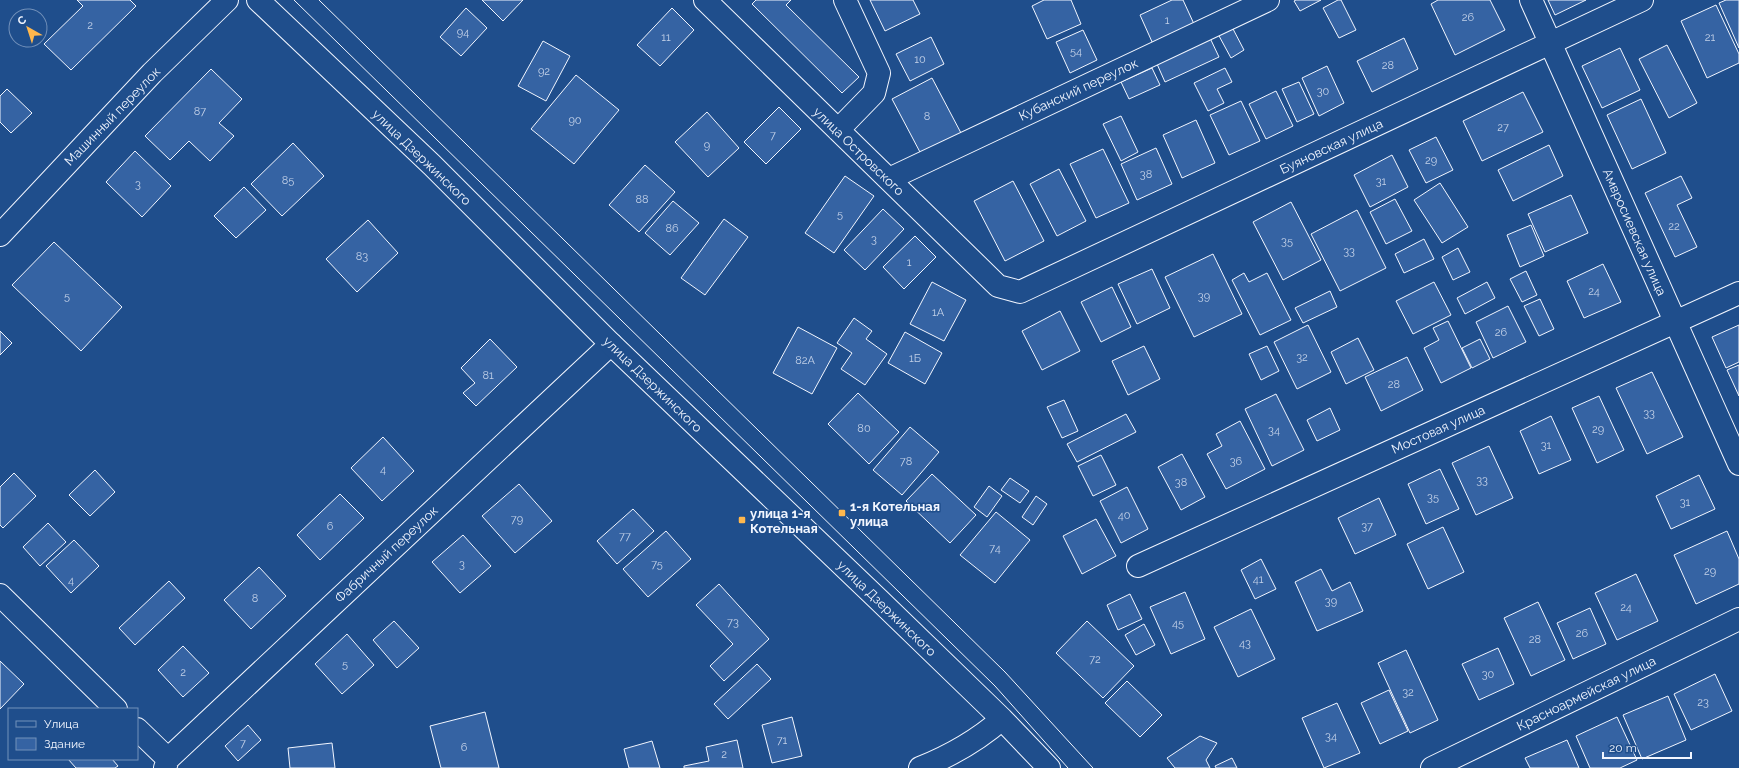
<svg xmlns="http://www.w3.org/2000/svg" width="1739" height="768" font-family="Raleway,sans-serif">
	<rect width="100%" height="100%" fill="#1f4e8c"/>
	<path fill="#3563a3" stroke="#f2f6ff" d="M77,0H130L136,6L71,70L44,44L83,6Z
		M482,0H523L503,21Z
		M756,0H791L786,5L859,77L842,93L752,4Z
		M870,0H913L920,14L885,31Z
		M1044,0H1071L1081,24L1047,39L1032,6Z
		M1172,0H1183L1194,24L1153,44L1140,15Z
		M1296,0H1321L1300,11L1294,1Z
		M1338,0H1341L1356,30L1339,38L1323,8Z
		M1438,0H1490L1505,30L1455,55L1431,4Z
		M1548,0H1586L1555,15Z
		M1726,0H1739V48L1719,3Z
		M1716,5L1739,54V63L1707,78L1681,21Z
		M466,8L487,28L461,56L440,37Z
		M672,8L694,30L660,66L637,45Z
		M1232,27L1244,50L1231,58L1218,34Z
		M1083,30L1097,60L1070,73L1056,42Z
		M931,37L944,64L910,81L896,54Z
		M1210,38L1219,57L1165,82L1157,64Z
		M1404,38L1418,69L1372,92L1357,61Z
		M543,41L570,56L546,101L518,86Z
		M1667,45L1697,103L1669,118L1639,59Z
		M1620,48L1640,90L1602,108L1582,66Z
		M1327,66L1344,103L1319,116L1302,78Z
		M1152,68L1160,85L1129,99L1121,82Z
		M1225,68L1232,82L1217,89L1224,103L1208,111L1194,83Z
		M211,69L242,99L219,123L234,136L210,161L189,141L170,160L145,136Z
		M576,75L619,110L574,164L531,129Z
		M932,78L961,133L921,154L892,99Z
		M1299,82L1314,114L1297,122L1282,89Z
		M7,89L32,113L11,133L0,122V96Z
		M1276,91L1293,126L1266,139L1249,104Z
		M1523,92L1543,132L1482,161L1463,121Z
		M1641,99L1666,153L1632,169L1607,115Z
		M1241,101L1260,141L1229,155L1210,115Z
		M779,107L801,129L766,164L744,142Z
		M707,112L739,148L708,177L675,142Z
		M1121,116L1138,152L1121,161L1103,124Z
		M1196,120L1215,163L1182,178L1163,135Z
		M1436,137L1453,170L1426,183L1409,150Z
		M293,143L324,176L282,216L251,184Z
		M1549,145L1563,176L1513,201L1498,170Z
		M1156,148L1172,184L1137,200L1121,164Z
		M1103,149L1129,203L1096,218L1070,164Z
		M135,151L171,186L142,217L106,182Z
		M1392,155L1408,187L1370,207L1354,175Z
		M645,165L675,192L639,232L609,205Z
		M1059,169L1086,221L1057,236L1030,184Z
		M845,176L874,196L834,253L805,233Z
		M1681,176L1692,198L1677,205L1697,247L1675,257L1645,193Z
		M1013,181L1044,241L1005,261L974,201Z
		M1440,183L1468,227L1442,243L1414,200Z
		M244,187L266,210L236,238L214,216Z
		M1571,195L1588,233L1545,252L1528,214Z
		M1395,199L1412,231L1386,244L1370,212Z
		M673,201L699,223L670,255L645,233Z
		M1291,202L1321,260L1283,280L1253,222Z
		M883,209L904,229L865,270L844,250Z
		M1357,210L1386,268L1340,291L1311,234Z
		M724,219L748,237L705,295L681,278Z
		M368,220L398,253L357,292L326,259Z
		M1531,225L1544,256L1520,267L1507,235Z
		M915,236L936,257L904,289L883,267Z
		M1424,239L1434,259L1404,273L1395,254Z
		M54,242L122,307L81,351L12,285Z
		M1458,248L1470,272L1453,280L1442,257Z
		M1213,254L1242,314L1194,337L1165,277Z
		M1603,264L1621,302L1584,318L1567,281Z
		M1152,269L1170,308L1137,324L1118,284Z
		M1526,271L1537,295L1522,302L1510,279Z
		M1244,273L1249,282L1267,273L1291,320L1260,335L1232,280Z
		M932,282L966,300L944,341L910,324Z
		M1434,282L1451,315L1413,334L1396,301Z
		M1487,282L1495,298L1465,314L1457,298Z
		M1112,287L1131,327L1101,342L1081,302Z
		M1330,291L1337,307L1303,323L1295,308Z
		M1540,299L1554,329L1539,336L1524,306Z
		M1508,306L1526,342L1493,358L1476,322Z
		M1060,311L1080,351L1042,370L1022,331Z
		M854,318L872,331L866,339L887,354L865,385L841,369L852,353L837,343Z
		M1448,321L1471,368L1441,383L1424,348L1439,340L1433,328Z
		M1308,325L1331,372L1297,389L1274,342Z
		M1739,325V362L1726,368L1712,337Z
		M798,327L837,348L812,394L773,373Z
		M0,331L12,343L0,355Z
		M905,332L942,353L925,384L888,363Z
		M1358,338L1374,370L1346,384L1331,352Z
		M490,339L517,367L476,406L463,393L475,383L461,368Z
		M1480,339L1490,359L1472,368L1462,348Z
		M1144,346L1160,379L1128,395L1112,361Z
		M1267,346L1279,371L1261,380L1249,354Z
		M1407,357L1423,390L1381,411L1365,377Z
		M1739,365V396L1727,370Z
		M1652,372L1683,437L1647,454L1616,388Z
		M858,393L899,432L869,464L828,424Z
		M1276,394L1304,450L1272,466L1245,409Z
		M1599,396L1624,450L1597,463L1572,408Z
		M1064,400L1078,431L1062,438L1047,407Z
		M1330,408L1340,430L1317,441L1307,420Z
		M1126,414L1136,432L1077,462L1067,444Z
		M1551,416L1571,460L1539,474L1520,431Z
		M1240,421L1265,469L1226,489L1207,454L1222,446L1216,434Z
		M910,427L939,452L902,495L873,470Z
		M383,437L414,471L382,501L351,468Z
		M1489,446L1513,498L1476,515L1452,463Z
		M1182,454L1205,497L1181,510L1158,467Z
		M1101,455L1116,485L1093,496L1078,466Z
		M1440,469L1459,509L1426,524L1408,484Z
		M95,470L115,492L90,516L69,495Z
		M14,473L36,496L3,528L0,525V487Z
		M932,474L976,515L950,543L906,501Z
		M1699,475L1715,509L1671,529L1656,496Z
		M1010,478L1029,491L1020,503L1001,490Z
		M519,484L552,521L515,553L482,516Z
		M989,486L1002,496L987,517L974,507Z
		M1127,487L1148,529L1121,543L1100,501Z
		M340,494L364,518L320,560L297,535Z
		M1036,496L1047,504L1033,525L1022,517Z
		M1379,498L1396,535L1355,554L1338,518Z
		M633,509L654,531L617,564L597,541Z
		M996,512L1030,540L995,583L960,555Z
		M1096,519L1116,556L1082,574L1063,536Z
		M48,523L66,542L40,566L23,547Z
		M1443,527L1464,572L1428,589L1407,544Z
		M666,531L691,559L648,597L623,569Z
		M1727,531L1739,559V584L1696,604L1674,555Z
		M463,535L491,566L460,593L432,562Z
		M74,540L99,566L71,593L46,566Z
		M1261,559L1276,589L1255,599L1241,570Z
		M259,567L286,596L251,629L224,600Z
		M1321,569L1332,591L1350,582L1363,611L1317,631L1295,582Z
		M1636,574L1658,621L1617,640L1595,593Z
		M169,581L185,598L135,645L119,628Z
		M719,584L769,639L724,681L710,666L733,644L696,605Z
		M1185,592L1205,639L1171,654L1150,607Z
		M1130,594L1142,619L1118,630L1107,605Z
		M1538,602L1565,660L1531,676L1504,618Z
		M1590,608L1606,644L1573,659L1557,623Z
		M1251,609L1275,659L1238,677L1214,627Z
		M394,621L419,648L397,668L373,640Z
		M1087,621L1134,666L1103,698L1056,653Z
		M1144,624L1155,645L1136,655L1125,635Z
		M347,634L374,665L342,694L315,664Z
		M183,646L209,673L183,697L158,670Z
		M1498,648L1514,684L1479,700L1462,664Z
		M1406,650L1438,720L1410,733L1378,663Z
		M0,661L24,684L0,709Z
		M757,664L771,679L728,719L714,704Z
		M1715,674L1732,711L1691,730L1674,694Z
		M1127,681L1162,715L1140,737L1105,703Z
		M1389,690L1408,731L1380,744L1361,703Z
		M1668,696L1686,740L1642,759L1623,715Z
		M1337,703L1360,753L1324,768L1302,718Z
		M485,712L499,768H441L430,726Z
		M792,717L802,756L772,763L762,725Z
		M1617,717L1637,760L1620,768H1590L1576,736Z
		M248,725L261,740L238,761L225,746Z
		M1200,736L1217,743L1206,760L1210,768H1175L1167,758Z
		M737,740L743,768H684V766L709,761L706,747Z
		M1567,740L1579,768H1530L1525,758Z
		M652,741L660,768H629L624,749Z
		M332,743L335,768H290L288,748Z
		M1232,758L1237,768H1216L1215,766Z
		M68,759H112L118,766L115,768H76Z"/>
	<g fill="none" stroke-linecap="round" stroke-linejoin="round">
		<g stroke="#f2f6ff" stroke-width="24">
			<path id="street" d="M705,0L998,286L1020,292L1642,0
				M1531,0L1739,464
				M838,130L874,93L879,73L845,0
				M889,179L1268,0
				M0,235L152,73L227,0
				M1138,566L1739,293
				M0,595L116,709
				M137,729L168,759
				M165,768L168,759L611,344
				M1432,768L1739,619"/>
		</g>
		<g stroke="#f2f6ff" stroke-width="24">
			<path id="secondary" d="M258,0L432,165L611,344L879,600L1002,719L1049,768
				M920,768C950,756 977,741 1002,719"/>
		</g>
		<use href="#street" stroke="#1f4e8c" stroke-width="22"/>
		<use href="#secondary" stroke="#1f4e8c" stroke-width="22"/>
		<path stroke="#f2f6ff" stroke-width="1" d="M294,0L995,686L1068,768
			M319,0L1005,672L1093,768"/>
	</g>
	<g fill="#ffb74d" stroke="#1f4e8c" stroke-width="1.5">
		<rect x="838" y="509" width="8" height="8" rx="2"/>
		<rect x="738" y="516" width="8" height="8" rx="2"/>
	</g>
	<g text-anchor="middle" stroke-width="3" stroke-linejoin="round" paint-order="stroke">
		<g font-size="11" fill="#c3d1e8">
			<text x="1468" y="21">26</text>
			<text x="1167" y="24">1</text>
			<text x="90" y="29">2</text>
			<text x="463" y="36">94</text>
			<text x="666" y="41">11</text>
			<text x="1710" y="41">21</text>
			<text x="1076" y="55">54</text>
			<text x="920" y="63">10</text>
			<text x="1388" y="69">28</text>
			<text x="544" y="75">92</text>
			<text x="1323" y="95">30</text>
			<text x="200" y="115">87</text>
			<text x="927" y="120">8</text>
			<text x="575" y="124">90</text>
			<text x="1503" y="131">27</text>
			<text x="773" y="139">7</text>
			<text x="707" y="149">9</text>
			<text x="1431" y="164">29</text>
			<text x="1146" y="178">38</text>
			<text x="288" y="184">85</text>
			<text x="1381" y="185">31</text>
			<text x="138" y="188">3</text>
			<text x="642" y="203">88</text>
			<text x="840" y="218">5</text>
			<text x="1674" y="230">22</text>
			<text x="672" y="232">86</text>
			<text x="874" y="243">3</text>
			<text x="1287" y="245">35</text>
			<text x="1349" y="255">33</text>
			<text x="362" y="260">83</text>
			<text x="909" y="266">1</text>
			<text x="1594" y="295">24</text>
			<text x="67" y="300">5</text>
			<text x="1204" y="300">39</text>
			<text x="938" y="316">1А</text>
			<text x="1501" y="336">26</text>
			<text x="1302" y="361">32</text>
			<text x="915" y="362">1Б</text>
			<text x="805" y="364">82А</text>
			<text x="488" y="379">81</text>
			<text x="1394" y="388">28</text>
			<text x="1649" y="417">33</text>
			<text x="864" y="432">80</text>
			<text x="1598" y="433">29</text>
			<text x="1274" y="434">34</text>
			<text x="1546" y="449">31</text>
			<text x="906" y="465">78</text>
			<text x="1236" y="465">36</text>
			<text x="383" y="473">4</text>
			<text x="1482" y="484">33</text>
			<text x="1181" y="486">38</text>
			<text x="1433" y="501">35</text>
			<text x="1685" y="506">31</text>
			<text x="1124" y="519">40</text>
			<text x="517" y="523">79</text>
			<text x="330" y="530">6</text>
			<text x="1367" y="530">37</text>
			<text x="625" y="540">77</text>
			<text x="995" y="552">74</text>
			<text x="462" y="568">3</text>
			<text x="657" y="568">75</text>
			<text x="1710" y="575">29</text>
			<text x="1258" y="583">41</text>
			<text x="71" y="584">4</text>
			<text x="255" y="602">8</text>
			<text x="1331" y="605">39</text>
			<text x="1626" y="611">24</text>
			<text x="733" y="626">73</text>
			<text x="1178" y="627">45</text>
			<text x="1582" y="637">26</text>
			<text x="1535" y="643">28</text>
			<text x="1245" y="647">43</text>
			<text x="1095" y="663">72</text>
			<text x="345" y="668">5</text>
			<text x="183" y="676">2</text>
			<text x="1488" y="678">30</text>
			<text x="1408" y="696">32</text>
			<text x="1703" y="706">23</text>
			<text x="1331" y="740">34</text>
			<text x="782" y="744">71</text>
			<text x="243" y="747">7</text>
			<text x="464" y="751">6</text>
			<text x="724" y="758">2</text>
		</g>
		<g font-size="13" fill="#f2f6ff" stroke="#1f4e8c">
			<text transform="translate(1078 89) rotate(-25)" y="5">Кубанский переулок</text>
			<text transform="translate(112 116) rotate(-46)" y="5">Машинный переулок</text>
			<text transform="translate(1331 146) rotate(-25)" y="5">Буяновская улица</text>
			<text transform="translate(859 151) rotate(44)" y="5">улица Островского</text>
			<text transform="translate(422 157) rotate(44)" y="5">улица Дзержинского</text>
			<text transform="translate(1635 232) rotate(66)" y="5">Амвросиевская улица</text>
			<text transform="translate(653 384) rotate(44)" y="5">улица Дзержинского</text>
			<text transform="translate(1438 429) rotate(-24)" y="5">Мостовая улица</text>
			<text transform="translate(386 554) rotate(-43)" y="5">Фабричный переулок</text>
			<text transform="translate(887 608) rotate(44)" y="5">улица Дзержинского</text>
			<text transform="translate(1586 693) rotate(-26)" y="5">Красноармейская улица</text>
		</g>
		<g font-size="13" font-weight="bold" fill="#f2f6ff" stroke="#1f4e8c" text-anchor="start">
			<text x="850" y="511">1-я Котельная<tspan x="850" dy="15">улица</tspan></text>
			<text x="750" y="518">улица 1-я<tspan x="750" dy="15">Котельная</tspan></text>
		</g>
	</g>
	<rect x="8" y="708" width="130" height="52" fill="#1f4e8c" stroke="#7391ba"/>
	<rect x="16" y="721" width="20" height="6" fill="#1f4e8c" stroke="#7391ba"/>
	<text x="44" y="728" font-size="12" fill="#f2f6ff">Улица</text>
	<rect x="16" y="738" width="20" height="12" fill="#3563a3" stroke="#7391ba"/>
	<text x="44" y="748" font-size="12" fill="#f2f6ff">Здание</text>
	<g transform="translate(28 28) rotate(321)"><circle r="19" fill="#1f4e8c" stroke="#7391ba"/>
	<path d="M0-3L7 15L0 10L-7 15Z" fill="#ffb74d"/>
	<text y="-6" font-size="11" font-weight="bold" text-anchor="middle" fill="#f2f6ff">С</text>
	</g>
	<path d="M1603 752v6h88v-6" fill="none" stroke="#f2f6ff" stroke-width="2"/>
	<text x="1609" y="752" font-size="12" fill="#f2f6ff" stroke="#1f4e8c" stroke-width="3" paint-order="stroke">20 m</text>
</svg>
